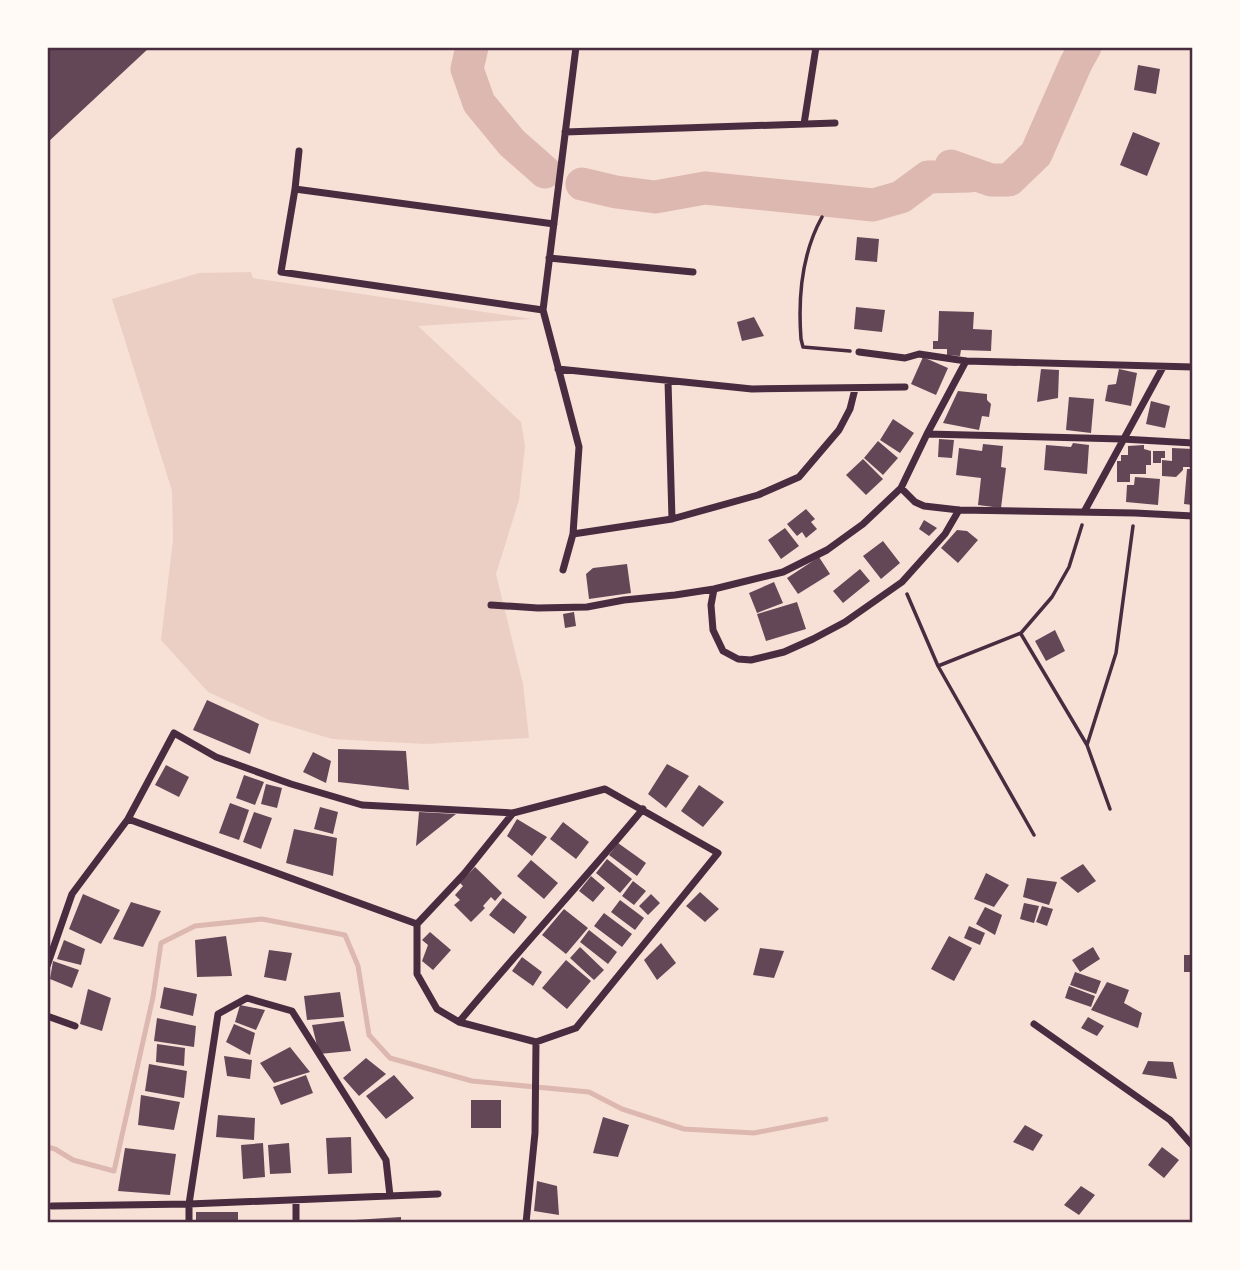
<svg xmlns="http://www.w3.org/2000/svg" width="1240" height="1270" font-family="Inter,sans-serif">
	<rect width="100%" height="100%" fill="#f7e1d7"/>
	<path fill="#ebcfc5" d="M251,272L253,278L532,319L418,326L521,422L525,446L519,500L496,574L523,684L529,738L426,744L332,739L269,720L208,692L161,640L173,540L172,491L112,299L199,273Z"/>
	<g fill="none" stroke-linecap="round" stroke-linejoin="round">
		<path stroke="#dcb8b0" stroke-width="5" d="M47,1147L55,1149L73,1160L114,1171L153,997L161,943L195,926L262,919L345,935L358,966L369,1035L390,1058L472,1081L589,1092L622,1109L684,1129L754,1133L826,1119"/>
		<path stroke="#dcb8b0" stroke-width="33" d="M472,47L467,69L479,103L512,143L545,172
			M954,168L951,166L991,180H1009L1036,154L1076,63L1085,47
			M582,184L616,192L655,197L705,188L873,205L901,197L928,177L970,176"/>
	</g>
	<path fill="#644757" d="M47,47H150L47,143Z
		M1138,65L1160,69L1156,94L1134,90Z
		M1133,132L1160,143L1147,176L1120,165Z
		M857,237L879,239L877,262L855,260Z
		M856,307L885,310L882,332L854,329Z
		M939,311L974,312L973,329L992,330L991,351L961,350L960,356L947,355V349H933V341H938Z
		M754,317L764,336L742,341L737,322Z
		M923,357L948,368L936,395L911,384Z
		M1041,369L1059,370L1058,398L1037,402Z
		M1119,369L1137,373L1131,406L1105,401L1108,385L1116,384Z
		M958,391L987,394V400L991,404L989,417L982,416L979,430L943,423Z
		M1069,397L1094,399L1091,433L1066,430Z
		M1151,401L1170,406L1165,428L1146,424Z
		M893,419L914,433L900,453L880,440Z
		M939,439L954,440L952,458L938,457Z
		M878,441L898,458L883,475L864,458Z
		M1073,443L1089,445L1087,474L1044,470L1046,445L1071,447Z
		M983,444L1003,446L1001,467L1006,468L1001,508L978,505L981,478L956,475L959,448L982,451Z
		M1144,445V449L1151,451V465H1146V474H1130V482H1117V461H1121V455H1128V446Z
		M1172,448L1193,449V467H1183V470L1176,477L1162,476V460L1172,461Z
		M1153,451H1165V458H1161V463H1153Z
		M863,459L883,479L866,495L846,475Z
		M1187,469H1193V505L1184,504Z
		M1135,477L1160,479L1158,505L1126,502L1127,485H1134Z
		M806,509L815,519L811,522L817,529L806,538L802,532L797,536L787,524Z
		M924,520L937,528L929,536L919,529Z
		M785,528L799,546L781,559L768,540Z
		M957,530L967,531L978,540L958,563L941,548Z
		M883,541L900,563L881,579L863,556Z
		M819,557L830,574L798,594L787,578Z
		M627,564L631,593L589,599L586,574L593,568Z
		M860,569L870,581L843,603L833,591Z
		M774,582L783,603L757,613L749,593Z
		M797,602L806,629L766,641L757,614Z
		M574,612L576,626L565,628L563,614Z
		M1055,630L1065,651L1046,661L1035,641Z
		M207,700L259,724L250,754L193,730Z
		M338,749L406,751L409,790L338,782Z
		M313,752L331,761L326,783L303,772Z
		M667,764L689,776L666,808L648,794Z
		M166,765L189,777L179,797L155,785Z
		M244,775L264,782L255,805L236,798Z
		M266,784L282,788L277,808L261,804Z
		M699,785L724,802L703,827L681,811Z
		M230,803L249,810L239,840L219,833Z
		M320,807L338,812L333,834L314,829Z
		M254,812L272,818L261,849L243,842Z
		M419,812L456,814L416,846Z
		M517,819L547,837L532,856L507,836Z
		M563,822L589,842L576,859L550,839Z
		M294,829L337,838L333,876L286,863Z
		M618,843L646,863L637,876L609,855Z
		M607,859L632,879L620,893L596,873Z
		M531,860L558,883L544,899L517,876Z
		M1083,864L1096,881L1078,893L1060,878Z
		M475,867L502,893L495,901L491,897L483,906L485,908L471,922L454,905L460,900L455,895L463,886L460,883Z
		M986,873L1009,885L994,907L974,899Z
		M591,876L605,888L593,902L579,891Z
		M1027,878L1057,882L1049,905L1023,897Z
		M633,881L646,891L634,905L622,896Z
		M700,892L719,909L705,922L686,906Z
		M83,894L120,910L101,944L69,929Z
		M651,894L660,903L648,915L639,906Z
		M503,898L527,917L514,934L489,915Z
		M620,900L644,918L635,930L611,912Z
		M131,902L161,911L143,947L113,939Z
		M1024,903L1039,906L1034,923L1020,919Z
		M1042,906L1053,909L1047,926L1036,922Z
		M985,907L1002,915L995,935L976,924Z
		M564,909L588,928L566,954L542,935Z
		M604,913L632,934L622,947L594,926Z
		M969,926L985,933L980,945L964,938Z
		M589,930L617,952L608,964L580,942Z
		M430,932L451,950L433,970L422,961L428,945L422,940Z
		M226,936L232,976L197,977L195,940Z
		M949,936L972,948L954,981L931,969Z
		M64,940L85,949L81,965L57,959Z
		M661,943L676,963L657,980L644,960Z
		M580,947L604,970L594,980L570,958Z
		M1093,947L1100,959L1080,972L1072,960Z
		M760,948L784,951L774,978L753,975Z
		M269,950L292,953L286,981L264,977Z
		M1184,955H1193V972H1184Z
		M522,957L542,972L533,986L512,971Z
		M566,960L591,981L567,1009L542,988Z
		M53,961L79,970L72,988L50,979Z
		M1075,972L1101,981L1096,994L1070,985Z
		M1107,982L1129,990L1124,1003L1142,1013L1138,1028L1091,1010Z
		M1069,986L1095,996L1091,1007L1065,998Z
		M164,987L197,994L193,1016L160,1008Z
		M88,989L111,998L102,1031L80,1024Z
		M340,992L344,1017L307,1020L304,996Z
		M240,1005L265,1010L256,1030L235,1022Z
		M1088,1017L1104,1026L1097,1036L1081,1028Z
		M157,1018L196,1026L194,1047L154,1041Z
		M344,1021L351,1051L319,1054L312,1025Z
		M234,1024L255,1033L250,1055L226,1042Z
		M157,1044L185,1048L184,1066L156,1062Z
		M290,1047L310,1072L274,1083L260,1063Z
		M224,1056L252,1060L250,1079L227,1076Z
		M366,1058L386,1074L359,1096L343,1078Z
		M1148,1061L1173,1062L1177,1079L1142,1074Z
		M149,1064L187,1071L184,1098L145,1091Z
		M306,1075L313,1093L281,1105L273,1087Z
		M394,1075L414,1098L386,1119L366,1096Z
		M141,1095L180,1102L174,1130L138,1125Z
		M471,1100H501V1128H471Z
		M218,1115L255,1118L254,1140L216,1137Z
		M603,1117L629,1125L618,1157L593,1153Z
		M1025,1125L1043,1135L1033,1151L1013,1142Z
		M351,1137L352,1173L328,1174L326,1138Z
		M263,1143L265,1177L243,1179L241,1145Z
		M289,1143L291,1173L270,1174L268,1145Z
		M1162,1147L1179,1160L1164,1178L1148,1165Z
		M125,1148L176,1154L170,1195L118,1191Z
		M537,1181L557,1186L559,1215L534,1211Z
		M1081,1186L1095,1195L1079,1215L1064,1205Z
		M196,1212H238V1223H196Z
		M401,1217V1223H339V1221Z"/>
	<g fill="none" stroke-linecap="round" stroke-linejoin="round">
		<path stroke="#4a2c40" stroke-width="3.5" d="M822,217C802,253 798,299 801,339L803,347L850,351
			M907,594L938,666L1034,835
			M1021,634L1087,745L1110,809
			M938,666L1021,633L1052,597L1069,567L1082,525
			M1087,745L1116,653L1133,526"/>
		<path stroke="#4a2c40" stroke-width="7" d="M804,124L816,47
			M565,132L835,123
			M299,151L295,189L281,272L543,310
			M295,189L554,224
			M549,258L693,272
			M859,352L905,358L919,354L966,361L1193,367
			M558,369L752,389L905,387
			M668,381L672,519
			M927,434L1122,439L1193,443
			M901,488L915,502L924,506L959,510L1135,513L1193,516
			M1084,512L1163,367
			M573,534L672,519L758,495L799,477L839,430L850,409L855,389
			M563,570L573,534L579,447L543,310L576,47
			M714,589L711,605L713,630L723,651L738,659L751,660L784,652L813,639L845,622L902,582L945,534L959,510
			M491,605L538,608L587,607L624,600L675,595L714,589L783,572L827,550L863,524L901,488L927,434L966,361
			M513,813L464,874L417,924V974L437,1009L459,1022L536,1042
			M128,819L417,924
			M47,966L72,894L128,819L174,733L216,757L291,784L362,805L513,813L605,789L718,853L576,1028L536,1042
			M47,1016L75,1026
			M459,1022C519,950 583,881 643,809
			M1034,1024L1170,1120L1193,1146
			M296,1200V1223
			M52,1206L189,1204L438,1194
			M189,1223V1204L218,1014L247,998L292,1011L386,1160L390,1196
			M526,1223L535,1133L536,1042"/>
	</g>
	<rect width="1240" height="1270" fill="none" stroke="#fffaf5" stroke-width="98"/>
	<rect x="49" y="49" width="1142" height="1172" fill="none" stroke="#4a2c40" stroke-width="2.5"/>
</svg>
